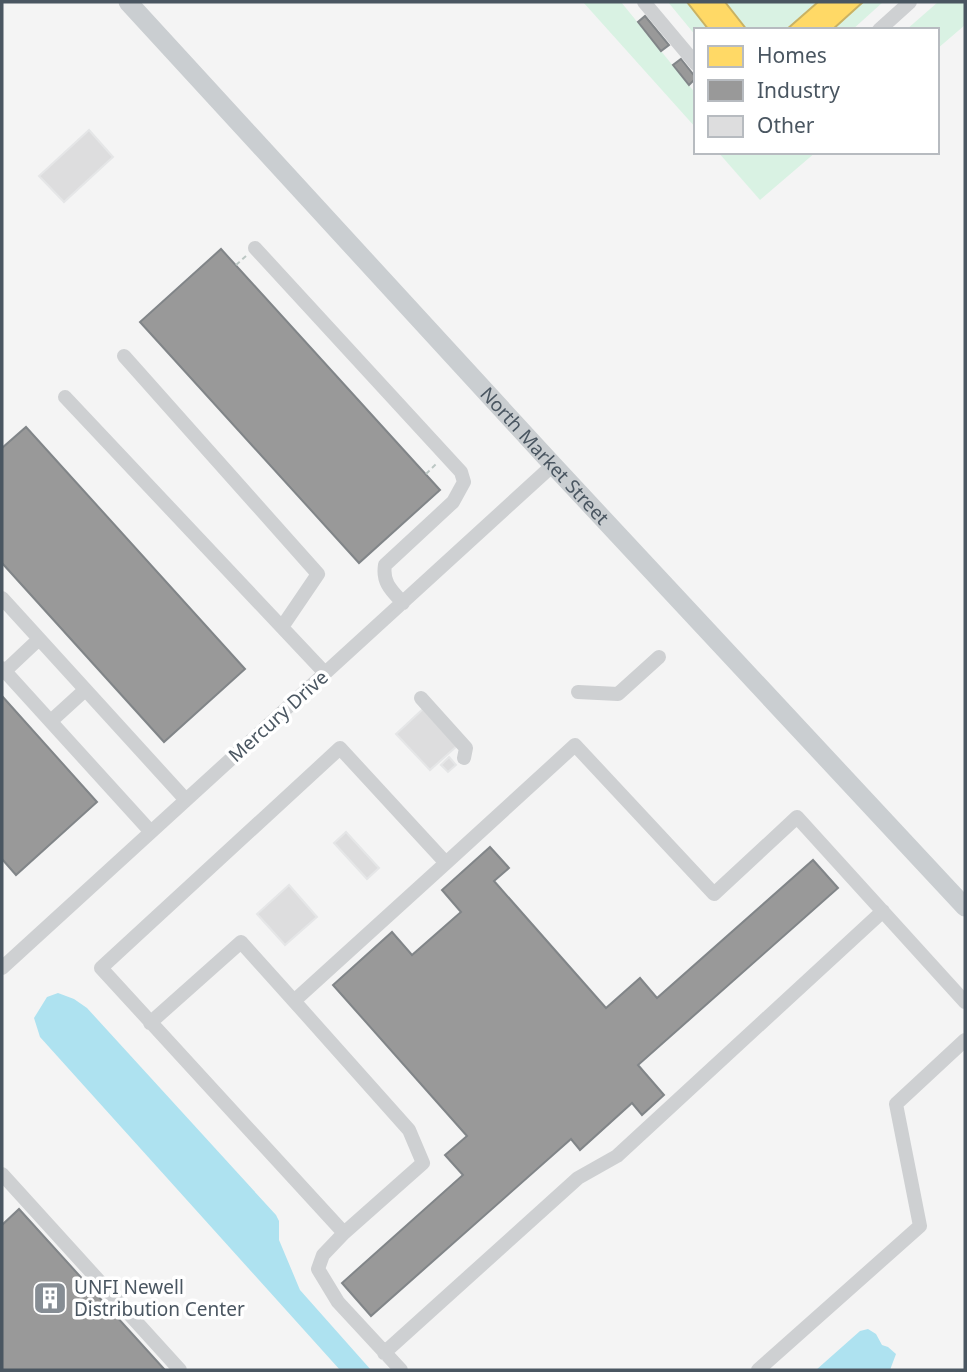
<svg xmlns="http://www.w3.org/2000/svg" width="967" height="1372" font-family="'Noto Sans',sans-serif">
	<rect width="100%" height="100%" fill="#f4f4f4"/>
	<path fill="#d9f2e3" d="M583,2H621L696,94V128Z
		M668,2H883L852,30H696V36Z
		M938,2H965V25L937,49V30H906Z
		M718,152H816L760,200Z"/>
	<path fill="#aee2f0" d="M58,993L74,999L87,1008L276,1215L279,1221V1240L300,1290L371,1370H340L40,1037L34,1018L47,997Z
		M868,1329L876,1334L882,1345L888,1347L896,1354L890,1370H816L860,1331Z"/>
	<path fill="#ffd966" stroke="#c9b264" stroke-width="2" d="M687,2H725L747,30H709Z
		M818,2H863L832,30H786Z"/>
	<path fill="#999" stroke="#818588" stroke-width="2" d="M645,16L669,45L661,51L638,22Z
		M681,59L696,78L689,85L673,65Z
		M221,249L440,490L359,563L140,322Z
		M26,427L245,669L164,742L2,563V448Z
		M2,696L97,802L16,875L2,859Z
		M490,847L509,868L494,881L606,1008L640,978L657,998L813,860L838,888L638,1065L664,1095L642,1115L632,1103L580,1150L571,1139L371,1316L342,1283L463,1175L445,1155L467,1136L333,985L392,932L412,955L461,912L442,890Z
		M19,1209L165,1370H2V1225Z"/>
	<path fill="#ddddde" stroke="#e5e6e7" stroke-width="2" d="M89,130L113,157L64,202L39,176Z
		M423,709L457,746L430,770L396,734Z
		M449,757L456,765L448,772L441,765Z
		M346,832L379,868L367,879L334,843Z
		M289,885L317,917L285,945L257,914Z"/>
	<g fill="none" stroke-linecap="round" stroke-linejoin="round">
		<path stroke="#bcc7c4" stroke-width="2" stroke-dasharray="5 3.5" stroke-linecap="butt" d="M236,265L246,256
			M426,474L437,463"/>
		<path stroke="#ced0d2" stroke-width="14" d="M644,2L696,64
			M879,30L910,2
			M255,248L461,472L464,482L453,502L385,565C382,583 392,591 403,603
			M124,356L318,574L282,627
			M65,397L325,673
			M2,598L186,800
			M2,668L151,832
			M5,671L39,639
			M578,692L618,694L659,657
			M421,698L466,748L464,758
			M51,721L85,690
			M2,968L553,465
			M150,1023L241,942L294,1001
			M2,1174L180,1370
			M344,1233L423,1163L409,1130L294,1001L446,863
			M384,1353L578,1178L617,1156L883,911
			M401,1370L338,1302L318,1269L323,1255L344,1233L101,968L340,748L446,863L575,745L714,894L797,817L965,1002
			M758,1370L920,1226L896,1104L965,1040"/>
		<path stroke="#caced1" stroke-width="19" id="s1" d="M128,2L553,465L965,907"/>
	</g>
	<defs>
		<g id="building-square" transform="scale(1.75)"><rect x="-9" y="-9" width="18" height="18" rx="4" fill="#868d94" stroke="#fff"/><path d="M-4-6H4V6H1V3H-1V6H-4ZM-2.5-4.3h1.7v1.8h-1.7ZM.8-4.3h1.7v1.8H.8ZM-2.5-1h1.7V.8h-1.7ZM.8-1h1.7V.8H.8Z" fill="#fff"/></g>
	</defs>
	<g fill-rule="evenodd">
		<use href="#building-square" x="50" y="1298"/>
	</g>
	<g text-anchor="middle" stroke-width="7" stroke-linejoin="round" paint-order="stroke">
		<g font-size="19" fill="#4a5661" stroke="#fff">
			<text dy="7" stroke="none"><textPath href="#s1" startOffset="616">North Market Street</textPath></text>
			<text transform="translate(278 716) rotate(-42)" y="7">Mercury Drive</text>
		</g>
		<g font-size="19" fill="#4a5661" stroke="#fff" text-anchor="start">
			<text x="74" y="1294">UNFI Newell<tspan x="74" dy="22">Distribution Center</tspan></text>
		</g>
	</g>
	<rect width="967" height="1372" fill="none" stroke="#4a5661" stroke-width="7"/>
	<rect x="694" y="28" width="245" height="126" fill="#ffffff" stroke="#b7bbc0" stroke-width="2"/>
	<rect x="708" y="46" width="35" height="21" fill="#ffd966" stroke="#b7bbc0" stroke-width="2"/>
	<text x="757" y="63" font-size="21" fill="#4a5661">Homes</text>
	<rect x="708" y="80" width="35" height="21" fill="#999999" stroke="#b7bbc0" stroke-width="2"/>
	<text x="757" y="98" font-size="21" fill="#4a5661">Industry</text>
	<rect x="708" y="116" width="35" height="21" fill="#ddddde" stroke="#b7bbc0" stroke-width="2"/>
	<text x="757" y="133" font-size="21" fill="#4a5661">Other</text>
</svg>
